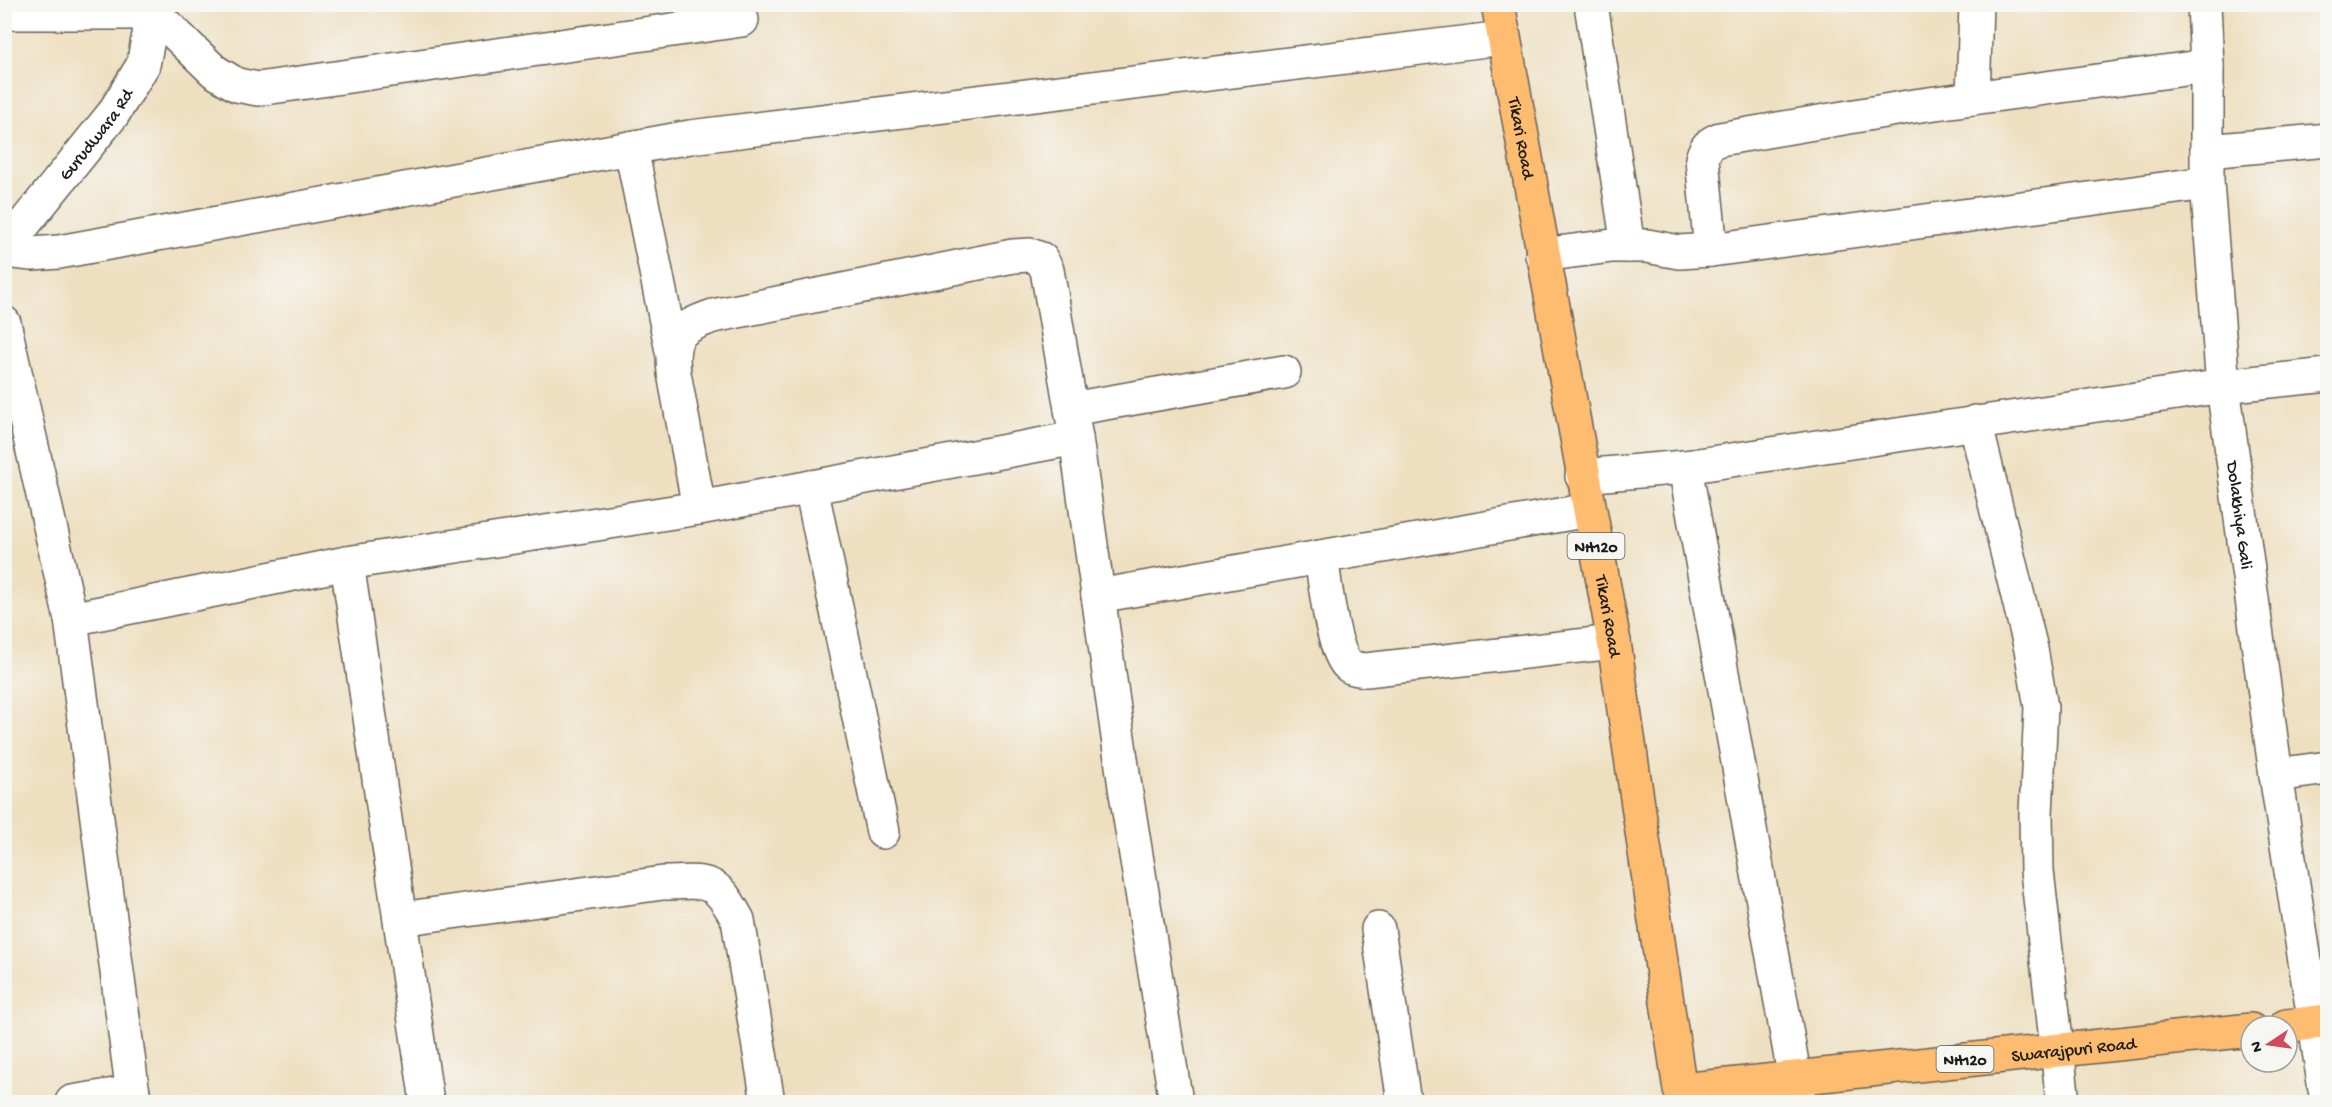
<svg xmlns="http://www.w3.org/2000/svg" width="2332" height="1107" font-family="'Gochi Hand',sans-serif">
	<rect width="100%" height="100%" fill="#f6f6f2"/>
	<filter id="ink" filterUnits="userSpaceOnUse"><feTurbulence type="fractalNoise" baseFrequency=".0167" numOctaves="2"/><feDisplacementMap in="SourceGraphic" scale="12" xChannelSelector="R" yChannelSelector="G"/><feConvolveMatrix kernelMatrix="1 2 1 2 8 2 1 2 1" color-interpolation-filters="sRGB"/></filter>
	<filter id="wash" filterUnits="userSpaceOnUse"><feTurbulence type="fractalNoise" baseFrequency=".008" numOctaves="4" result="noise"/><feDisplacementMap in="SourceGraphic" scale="24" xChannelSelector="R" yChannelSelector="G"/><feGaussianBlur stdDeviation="1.35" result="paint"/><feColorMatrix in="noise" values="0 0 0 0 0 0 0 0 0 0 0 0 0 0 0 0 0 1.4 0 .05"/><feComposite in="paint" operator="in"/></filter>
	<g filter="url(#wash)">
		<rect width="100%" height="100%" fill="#eedfc0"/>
	</g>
	<g filter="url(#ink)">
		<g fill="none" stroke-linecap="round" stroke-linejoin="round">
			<g stroke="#666055" stroke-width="36">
				<g id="street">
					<path d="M1591,4L1628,246"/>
					<path id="s1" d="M2204,4L2207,66V183L2223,386L2276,775L2327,1102"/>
					<path d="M4,13H154L214,71L237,85L258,89L742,20"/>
					<path d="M1973,98L1976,4"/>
					<path d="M631,148L672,351"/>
					<path d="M2207,151L2328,140"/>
					<path id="s2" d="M4,249L113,114L143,65L155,4"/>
					<path d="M1711,250L1702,159C1705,148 1709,143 1720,139L1914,106L2207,66"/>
					<path d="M4,251L32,254L59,252L690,137L1503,38"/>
					<path d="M1542,255L1612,246H1647L1679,252L1711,250L2207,183"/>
					<path d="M4,323L71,619L134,1102"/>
					<path d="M1071,409L1284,372"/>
					<path d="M1975,422L2031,649L2041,707L2036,814L2037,871L2063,1102"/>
					<path d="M1685,467L1799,1102"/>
					<path d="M1582,476L1685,467L2223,386L2328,375"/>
					<path d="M811,487L883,832"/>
					<path d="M699,508L674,373C670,335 679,328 713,316L1013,256L1030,255L1041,259L1047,270L1076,438L1125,787L1176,1102"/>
					<path d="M1321,557C1325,581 1332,650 1348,665C1352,669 1360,669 1366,670L1614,642"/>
					<path d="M347,563L427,1102"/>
					<path d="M1098,596L1589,510"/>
					<path d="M71,619L347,563L699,508L1076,438"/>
					<path d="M2276,775L2328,768"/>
					<path d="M400,919L663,883C709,882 715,877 738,920L768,1102"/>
					<path d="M1378,929L1404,1102"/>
					<path d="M72,1102L133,1092"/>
				</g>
			</g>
			<g stroke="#666055" stroke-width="36">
				<g id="highway">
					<path id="s3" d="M1498,4L1614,642L1680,1090L2251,1030"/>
					<path d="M2286,1026L2328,1021"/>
				</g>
			</g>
			<use href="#street" stroke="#fff" stroke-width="33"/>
			<use href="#highway" stroke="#fdbc70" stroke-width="33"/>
		</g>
	</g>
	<g text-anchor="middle" stroke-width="5" stroke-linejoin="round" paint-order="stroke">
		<g fill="#f6f6f2" stroke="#5d5d5c" stroke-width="1.5">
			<rect x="1567.5" y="533" width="57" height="26" rx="4.5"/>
			<rect x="1936.5" y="1046" width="57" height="26" rx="4.5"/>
		</g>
		<g font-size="16" font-weight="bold" fill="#1c1c1c">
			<text x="1596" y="552">NH120</text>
			<text x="1965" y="1065">NH120</text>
		</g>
		<g font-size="18" fill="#1c1c1c" stroke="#f6f6f2">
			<text dy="6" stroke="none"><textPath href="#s2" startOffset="147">Gurudwara Rd</textPath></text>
			<text dy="6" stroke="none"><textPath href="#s3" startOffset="136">Tikari Road</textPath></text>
			<text dy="6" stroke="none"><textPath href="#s1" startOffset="513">Dolakhiya Gali</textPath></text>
			<text dy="6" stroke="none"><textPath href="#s3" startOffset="622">Tikari Road</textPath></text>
			<text dy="6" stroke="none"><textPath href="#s3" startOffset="1497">Swarajpuri Road</textPath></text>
		</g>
	</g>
	<rect width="2332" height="1107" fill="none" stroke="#f6f6f2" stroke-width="24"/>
	<g transform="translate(2269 1044) rotate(257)"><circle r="28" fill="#f6f6f2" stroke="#9f9f9c" stroke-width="1.5"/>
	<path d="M0-4.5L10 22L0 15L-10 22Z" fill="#d1495b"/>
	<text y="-9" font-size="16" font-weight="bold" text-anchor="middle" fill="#1c1c1c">N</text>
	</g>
</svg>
